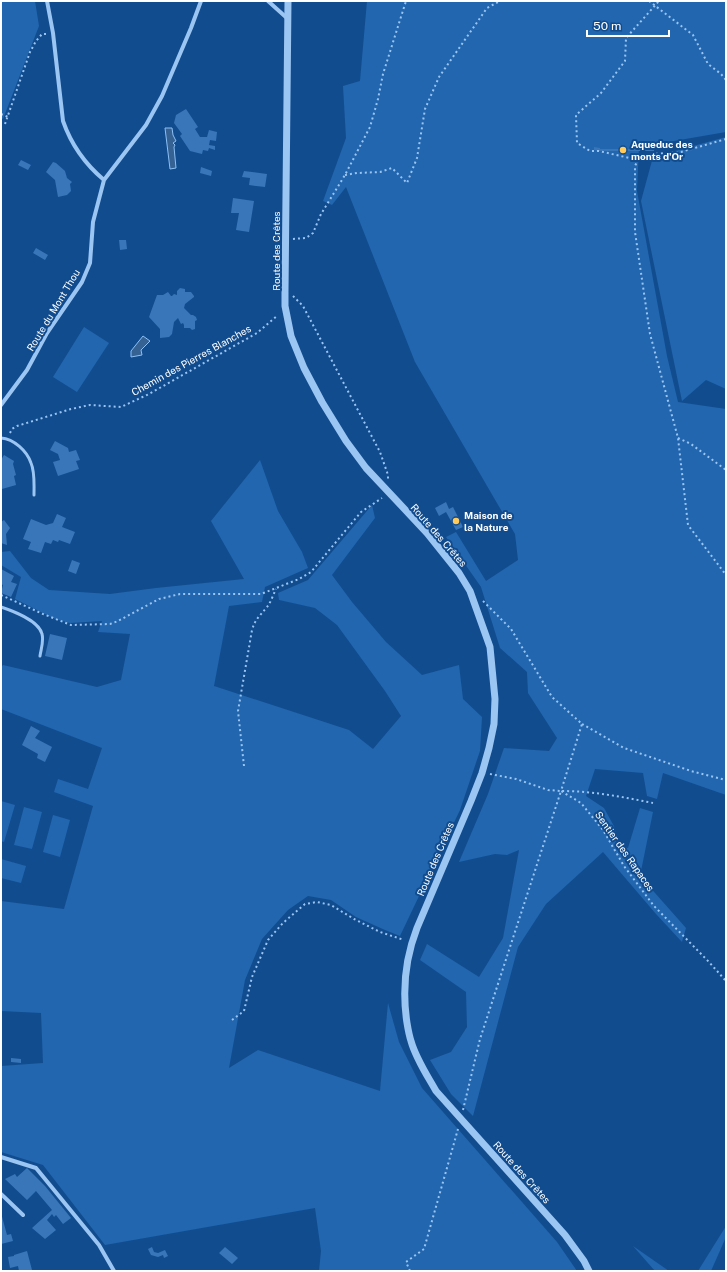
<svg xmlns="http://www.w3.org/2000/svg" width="727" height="1272" font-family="'Public Sans',sans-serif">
	<rect width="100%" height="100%" fill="#114c8f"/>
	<path fill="#2266af" d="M1,1H35L39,26L3,119L1,118Z
		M367,1H726V132L639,147L637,191L667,356L678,402L726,409V795L663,773L657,799L647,796L643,773L595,769L586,796L604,808L615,828L617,845L628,848L640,808L653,812L640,876L686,928L682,942L656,914L603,852L546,904L518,947L473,1116L451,1094L430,1060L451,1052L467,1027L466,992L420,960L427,944L479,977L503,938L519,850L507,855L495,854L459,862L488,794L504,748L549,751L557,738L528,693L527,672L500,648L481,587L446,537L456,532L486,581L518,560L515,534L415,362L346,187L332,205L323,201L346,138L343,86L360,81Z
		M726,137V389L706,380L682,401L641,201L653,157Z
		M84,327L109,343L77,392L53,377Z
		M260,460L278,511L302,552L308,568L265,587L262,602L229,606L214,686L349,730L373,749L401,716L385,691L337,625L315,608L279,600L278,593L308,580L372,505L375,518L332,575L352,602L386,642L422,675L459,665L463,699L482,717L480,751L460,810L400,936L385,930L356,917L331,900L308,896L288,910L262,939L245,980L229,1068L258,1050L380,1091L388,1003L399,1042L422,1088L557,1242L577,1271H319L321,1251L315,1208L105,1245L43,1165L1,1152V1066L43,1063L41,1013L1,1011V901L64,909L93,806L54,792L58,779L88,789L102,748L1,709V667L3,665L97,687L121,680L130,634L98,632L102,621L70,623L55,619L15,599L21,577L1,565V552L10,551L31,578L49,590L110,594L156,588L244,579L211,521Z
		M1,801L15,805L4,842L1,841Z
		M24,807L42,812L32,849L14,845Z
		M53,815L70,820L60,857L43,852Z
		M1,859L26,866L21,883L1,878Z
		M726,1226V1237L711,1271H698Z
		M633,1246L669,1271H655Z"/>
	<path fill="#366193" stroke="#8cc0f6" d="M165,128H172L173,135L176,141L173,143L175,145L174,147L176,168L170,169Z
		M143,336L150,341L141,350L142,355L131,357V351Z"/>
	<path fill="#3976b9" d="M186,109L198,127L195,129L200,137H207L209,130L217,132L216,141L210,140L209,145L215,146V150L209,148L208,151L203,150L202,154L190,151L180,136L182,134L174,123L176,115Z
		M594,147L600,148V149H647L654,148V151H599L594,150Z
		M21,160L31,165L28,170L18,165Z
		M53,162L56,163L65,171L67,178L72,182L70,184L71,191L67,195L58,197L55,180L46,172Z
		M201,167L212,171L211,176L200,173Z
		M244,171L267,174L265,187L249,185L250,178L242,177Z
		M233,198L254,201L249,232L236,230L239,213H231Z
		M119,240H126L127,249L120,250Z
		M36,248L48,255L45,260L33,253Z
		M180,288L185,289V292H191L194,296V297L185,304L184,308L191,315H193L196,317L197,320L195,321V329L192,330L190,328H184V325L183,323L181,324L178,318L174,322L172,334L169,337L160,338V329L149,317L157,295H163L168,292L171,296H172L174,294L177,295V291Z
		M55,441L68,448L69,452L76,450L80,460L76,461L79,469L58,476L53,462L60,460L58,454L50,450Z
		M4,455L14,461L13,464L16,475L14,476L16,485L2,489L1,468L2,467H1V460Z
		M446,502L449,509L453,507L463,527L456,530L446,512L439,516L435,508Z
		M57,514L66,518L62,527L75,532L70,544L59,540L58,542L53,540L51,544L45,542L41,553L28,549L31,542L23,539L31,519L46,525L53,523Z
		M4,520L10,528L6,534L7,545L1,543V522Z
		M72,560L80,563L76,574L68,571Z
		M1,569L14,576L11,582L17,584L11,597L1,593L3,585L1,584Z
		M50,634L67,638L62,660L45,656Z
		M31,726L40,731L35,738L52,747L45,762L37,758L38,754L22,745Z
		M11,1058L21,1059V1063L11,1062Z
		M27,1168L45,1186L71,1218L63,1224L56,1215L54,1217L52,1214L47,1220L56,1230L45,1239L32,1228L52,1210L36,1191L27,1200L5,1179L15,1174L17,1177Z
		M1,1213L7,1235L11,1234L13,1241L1,1244Z
		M152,1247L154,1252L158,1253L165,1250L168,1256L164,1258L163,1255L158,1257L151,1255L148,1249Z
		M225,1247L238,1258L232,1264L219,1253Z
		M27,1251L32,1270L19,1271L18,1266L10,1268L8,1257L14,1256V1255Z"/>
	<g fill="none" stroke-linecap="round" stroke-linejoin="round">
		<path stroke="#9bc5f2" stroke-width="2" stroke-dasharray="2 3" stroke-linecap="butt" d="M649,1L693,35L708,64L721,74L726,80
			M1,114L8,117
			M5,124L30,52L36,41L42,34H46
			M726,139L681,152L653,154L638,160L635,166V232L650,334L678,438L688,525L726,575
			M638,160L599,151H590L577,143L576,115L601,93L625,61L626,38L659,1
			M345,175L357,173L380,172L392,168L407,183L417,158L425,109L439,77L487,8L500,1
			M293,239L306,238L313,233L321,214L345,175L370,127L378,99L383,74L406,1
			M293,296L303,306L380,452L388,475V479
			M10,433L12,429L17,426L71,409L90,405L121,407L149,394L257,333L278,315
			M678,438L691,444L726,470
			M1,595L43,614L71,625L110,624L118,621L159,599L180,594H261L299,579L311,572L361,512L382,498
			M483,601L511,629L552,697L582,724L561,791L581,803L603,830L624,866L654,906L709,962L726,981
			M582,724L624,748L691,771L726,780
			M244,766L238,711L252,630C255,619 260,616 267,607C271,602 273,595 276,589
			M490,774L516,779L548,790L561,791
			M232,1020L244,1011L252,977L268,940L283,923L305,904L317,902L331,905L354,919L380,932L404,940
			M463,1110L480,1039L561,791C593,791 623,797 653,803
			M410,1271L406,1262L424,1249L458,1129"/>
		<path stroke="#9bc5f2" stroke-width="3" d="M1,438C14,439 27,451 31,463C35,472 34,485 34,495
			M1,607C13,611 39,621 42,634C44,641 41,649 40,656"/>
		<path stroke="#9bc5f2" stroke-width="4" d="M47,1L53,33L63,121C71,144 85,164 104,180
			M268,1L288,19
			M1,405L27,370L47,333L82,282L90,263L93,222L104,180L146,125L162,96L191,28L201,1
			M1,1157L36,1168L99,1245L114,1271
			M1,1194L23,1215"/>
		<path stroke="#9bc5f2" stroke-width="7" d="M288,1L285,292V306L291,336L304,368L322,402L346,441L366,468L427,533L459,573L470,591L490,647L495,699L494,724L489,748L482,773L471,801L417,928C405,959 402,990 407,1023C408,1029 409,1035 411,1041C416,1059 427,1075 436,1091L565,1235L584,1261L589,1271"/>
	</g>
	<g fill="#ffcb5c" stroke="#114c8f" stroke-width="1.5">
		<circle cx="623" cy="150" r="4"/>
		<circle cx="456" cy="521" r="4"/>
	</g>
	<g text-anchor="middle" stroke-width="4" stroke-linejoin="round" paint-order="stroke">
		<g font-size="10" font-weight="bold" fill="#fff" stroke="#114c8f" text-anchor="start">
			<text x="631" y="148">Aqueduc des<tspan x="631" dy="12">monts d'Or</tspan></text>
			<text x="464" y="519">Maison de<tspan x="464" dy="12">la Nature</tspan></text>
		</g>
		<g font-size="10" fill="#fff" stroke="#114c8f">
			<text transform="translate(276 251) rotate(-90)" y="4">Route des Crêtes</text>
			<text transform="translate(53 310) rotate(-59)" y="4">Route du Mont Thou</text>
			<text transform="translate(191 360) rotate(-29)" y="4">Chemin des Pierres Blanches</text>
			<text transform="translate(439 535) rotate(49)" y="4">Route des Crêtes</text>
			<text transform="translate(625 851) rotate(55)" y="4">Sentier des Rapaces</text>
			<text transform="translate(435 859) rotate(-67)" y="4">Route des Crêtes</text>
			<text transform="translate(522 1172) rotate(48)" y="4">Route des Crêtes</text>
		</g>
	</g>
	<rect width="727" height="1272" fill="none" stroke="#ffffff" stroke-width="4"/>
	<path d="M587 30v6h82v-6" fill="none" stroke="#ffffff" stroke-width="2"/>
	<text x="593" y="30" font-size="12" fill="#ffffff" stroke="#114c8f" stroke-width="3" paint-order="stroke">50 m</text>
</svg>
